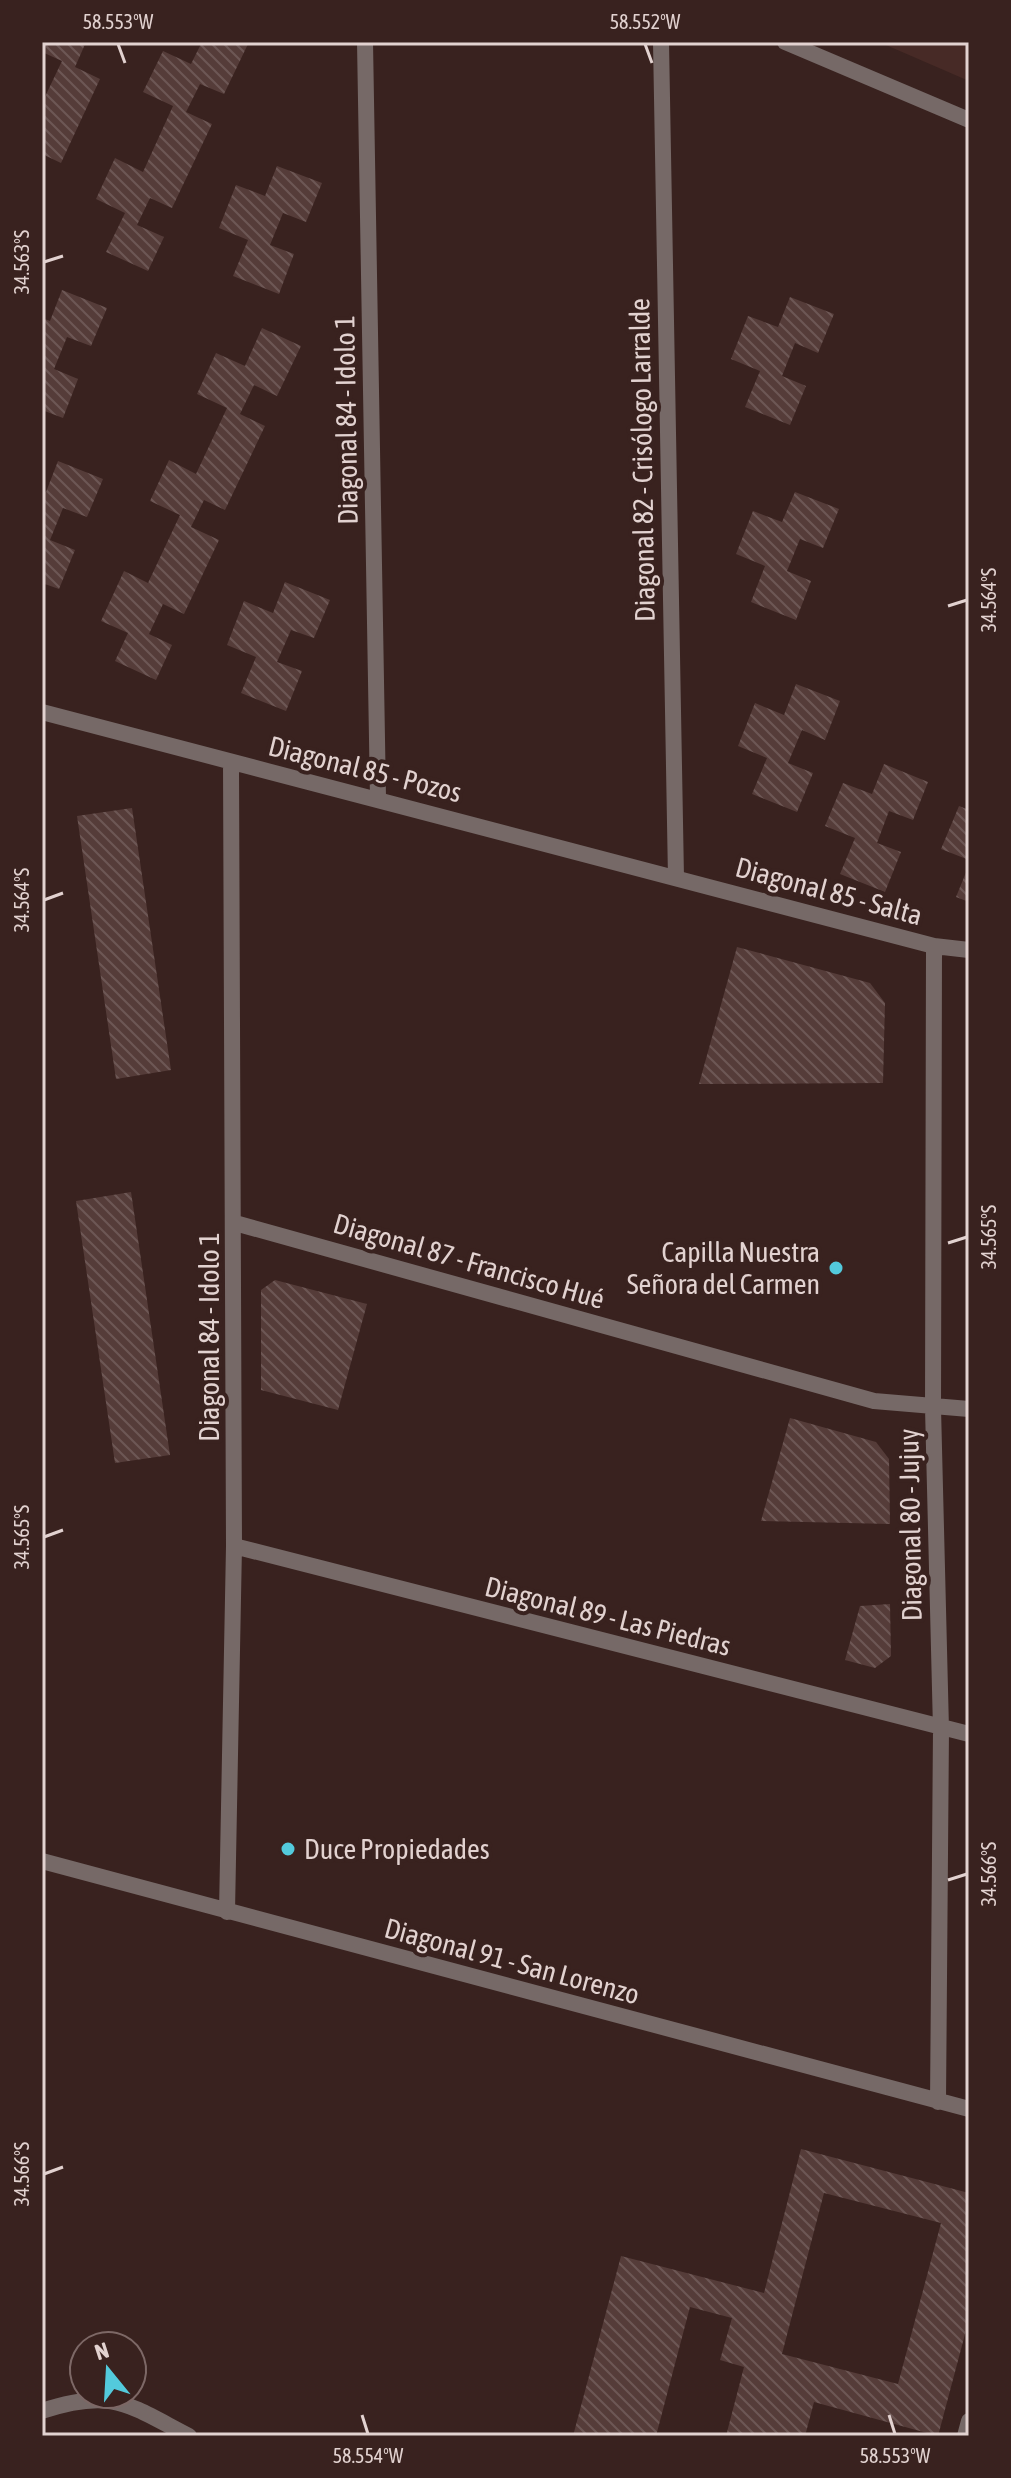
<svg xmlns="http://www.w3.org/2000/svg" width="1011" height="2478" font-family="'Asap Condensed',sans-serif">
	<defs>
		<pattern id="building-back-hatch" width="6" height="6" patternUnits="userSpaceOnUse" patternTransform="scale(2)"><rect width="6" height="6" fill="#553c39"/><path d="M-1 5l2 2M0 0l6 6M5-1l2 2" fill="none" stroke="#6d5755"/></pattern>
	</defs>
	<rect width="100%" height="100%" fill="#39221f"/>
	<path fill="#472a26" d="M879,42H969V81Z"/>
	<path fill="url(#building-back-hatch)" fill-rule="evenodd" d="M42,42H86L75,67L100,79L61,163L42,154V103L62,61L42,52Z
		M202,42L248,44L224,94L200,84L186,112L212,124L172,208L150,198L137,225L164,237L148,271L106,252L125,213L96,199L115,158L143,172L173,106L143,92L163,51L191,64Z
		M277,166L322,183L306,222L283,213L270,245L294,254L279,294L233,276L248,240L219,228L236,185L265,196Z
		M62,290L107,308L91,346L67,337L54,369L78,379L63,418L42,410V318L50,321Z
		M790,297L834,314L818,353L795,343L782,376L806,386L790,425L745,407L760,371L731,359L748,316L778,327Z
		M262,328L301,346L277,396L254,385L240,414L265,426L225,510L204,500L191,527L219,540L184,614L163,604L149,634L172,645L156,680L115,661L128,633L101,621L124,571L148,583L180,515L150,501L169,460L196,474L227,408L197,394L216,353L245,366Z
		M58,461L103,479L87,517L63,508L50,540L75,550L59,589L42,583V490L46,492Z
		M795,492L839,509L823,548L800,539L787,571L811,581L796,620L751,602L765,566L736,554L753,511L782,522Z
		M285,582L330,600L314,638L291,630L277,662L302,671L286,711L241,693L256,657L227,645L244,601L273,613Z
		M796,684L840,701L825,740L802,730L788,763L813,773L797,812L752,794L767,758L738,746L755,703L784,715Z
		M884,764L928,782L913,820L889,811L877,843L901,852L885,892L840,874L855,838L825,826L843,783L872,794Z
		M959,806L969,810V860L941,849Z
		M132,808L171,1070L116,1079L77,816Z
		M969,865V902L956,897Z
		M737,947L870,983L885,1003L883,1083L699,1084Z
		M131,1192L170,1455L115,1463L76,1201Z
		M275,1280L367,1304L338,1410L261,1390V1290Z
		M790,1418L876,1442L889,1459L890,1524L761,1521Z
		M890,1604L891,1656L875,1668L845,1660L860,1606Z
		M801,2149L969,2193V2319L938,2436L814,2402L805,2436H726L744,2367L720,2360L732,2318L690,2307L656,2436H573L621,2256L764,2293ZM824,2193L941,2223L898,2384L782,2354Z"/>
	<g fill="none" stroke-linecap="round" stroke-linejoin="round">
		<path stroke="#766967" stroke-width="16" d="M42,2411C112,2388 127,2404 189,2436
			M965,2436L969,2421"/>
		<path stroke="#766967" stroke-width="16" d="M365,42L378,797
			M661,42L676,878
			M785,42L969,120
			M42,712L934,946L969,950
			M934,946L933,1408L941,1729L938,2102
			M235,1223L874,1401L969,1409
			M234,1546L969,1734
			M42,1861L969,2109
			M227,1912L234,1546L231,763"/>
	</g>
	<path fill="none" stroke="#e2d2d0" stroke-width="3" d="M118,44L125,63M645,44L652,63M44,262L63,256M948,606L967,600M44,900L63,893M948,1243L967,1237M44,1537L63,1530M948,1880L967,1874M44,2174L63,2167M362,2415L368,2434M889,2415L895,2434"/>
	<g fill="#53cadc" stroke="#39221f" stroke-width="3">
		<circle cx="836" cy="1268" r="8"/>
		<circle cx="288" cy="1849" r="8"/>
	</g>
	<g text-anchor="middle" stroke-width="8" stroke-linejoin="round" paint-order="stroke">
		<g font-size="28" fill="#e2d2d0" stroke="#39221f">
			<text transform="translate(346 420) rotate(-91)" y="10">Diagonal 84 - Idolo 1</text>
			<text transform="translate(642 460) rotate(-91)" y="10">Diagonal 82 - Crisólogo Larralde</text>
			<text transform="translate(365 769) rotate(14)" y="10">Diagonal 85 - Pozos</text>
			<text transform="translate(829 891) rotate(15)" y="10">Diagonal 85 - Salta</text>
			<text transform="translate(469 1261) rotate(16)" y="10">Diagonal 87 - Francisco Hué</text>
			<text transform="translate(209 1337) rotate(-90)" y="10">Diagonal 84 - Idolo 1</text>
			<text transform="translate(910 1525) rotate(-91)" y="10">Diagonal 80 - Jujuy</text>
			<text transform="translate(608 1616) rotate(14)" y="10">Diagonal 89 - Las Piedras</text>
			<text transform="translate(512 1961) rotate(15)" y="10">Diagonal 91 - San Lorenzo</text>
		</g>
		<g font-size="28" fill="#e2d2d0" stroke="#39221f" text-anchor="end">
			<text x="820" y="1262">Capilla Nuestra<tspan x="820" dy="32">Señora del Carmen</tspan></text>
			<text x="304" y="1859" text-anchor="start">Duce Propiedades</text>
		</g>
	</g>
	<rect width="1011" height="2478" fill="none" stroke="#39221f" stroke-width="88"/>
	<g transform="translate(108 2370) rotate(342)"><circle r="38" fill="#39221f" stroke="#7d6866" stroke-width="2"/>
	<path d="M0-6L14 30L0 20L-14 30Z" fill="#53cadc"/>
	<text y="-12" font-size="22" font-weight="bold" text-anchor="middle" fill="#e2d2d0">N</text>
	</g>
	<rect x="44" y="44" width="923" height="2390" fill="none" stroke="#e2d2d0" stroke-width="3"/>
	<g font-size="20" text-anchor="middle" fill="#e2d2d0">
		<text x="118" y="29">58.553°W</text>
		<text x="645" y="29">58.552°W</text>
		<text transform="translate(22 262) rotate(-90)" y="7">34.563°S</text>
		<text transform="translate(989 600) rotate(-90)" y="7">34.564°S</text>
		<text transform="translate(22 900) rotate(-90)" y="7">34.564°S</text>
		<text transform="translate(989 1237) rotate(-90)" y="7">34.565°S</text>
		<text transform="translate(22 1537) rotate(-90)" y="7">34.565°S</text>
		<text transform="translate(989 1874) rotate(-90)" y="7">34.566°S</text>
		<text transform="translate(22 2174) rotate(-90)" y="7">34.566°S</text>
		<text x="368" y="2463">58.554°W</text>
		<text x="895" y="2463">58.553°W</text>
	</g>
</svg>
